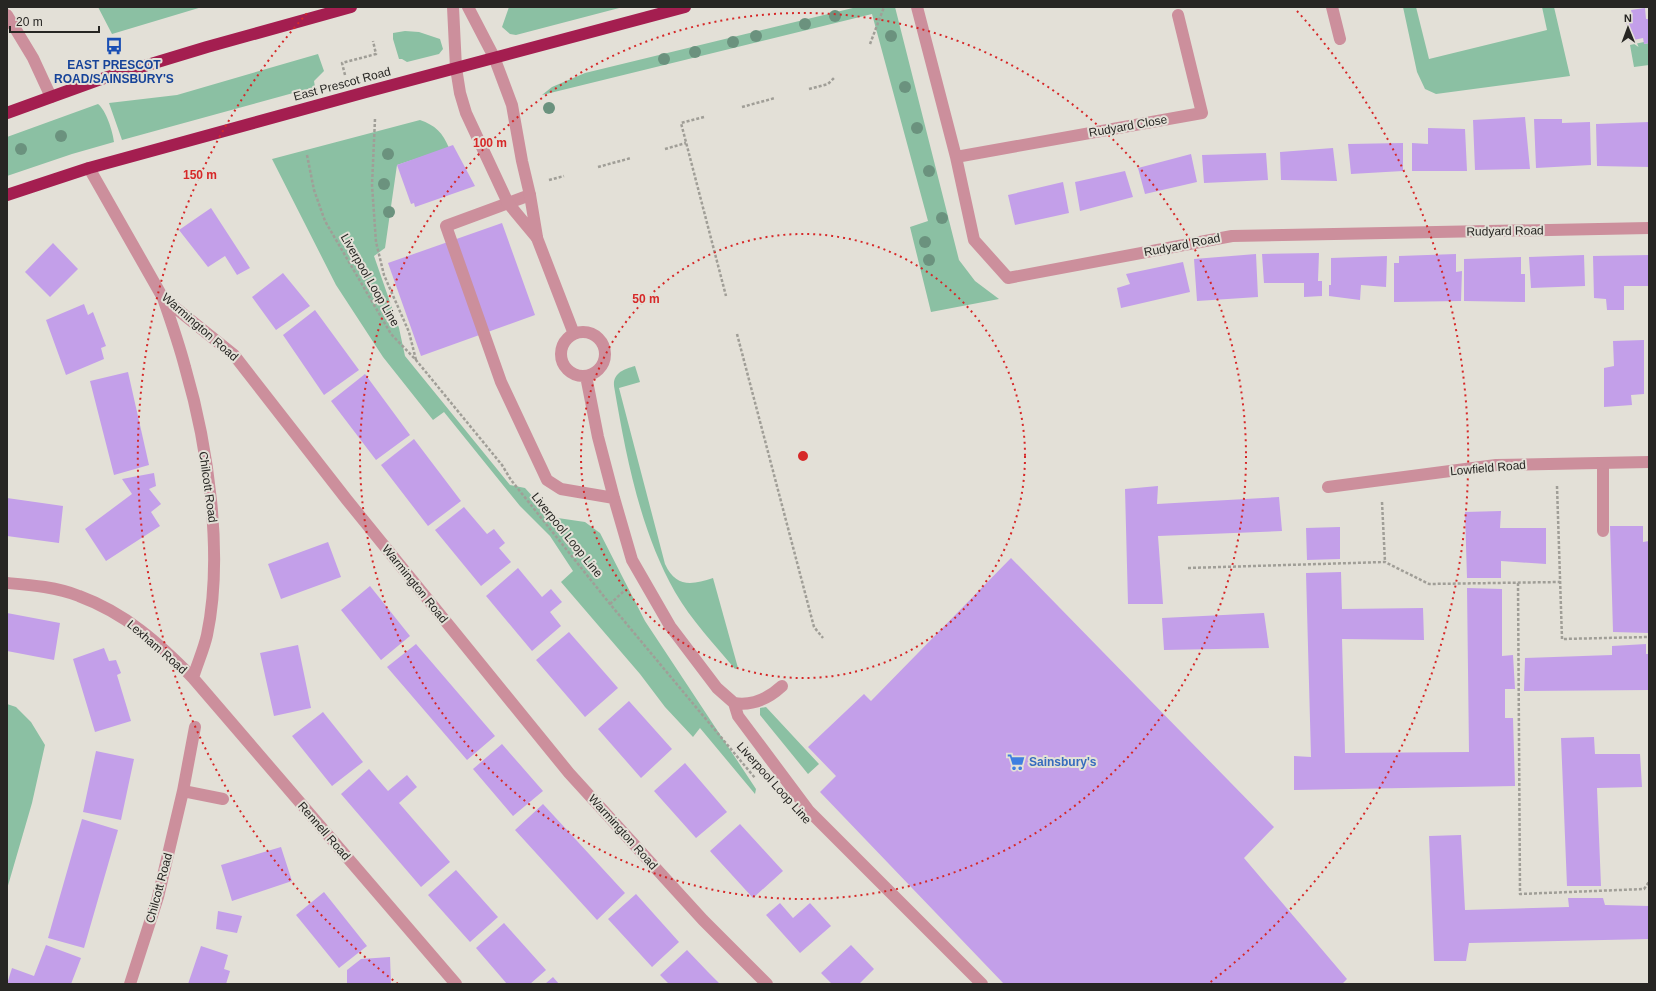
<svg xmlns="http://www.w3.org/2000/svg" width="1656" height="991" font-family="Arial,sans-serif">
	<rect width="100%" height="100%" fill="#e3e0d7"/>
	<path fill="#8bc0a3" d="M98,7H202L112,34Z
		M509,7H623L516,35L510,34L502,27Z
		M857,7H895L959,260L975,281L999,299L931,312L910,227L928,221L872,14L542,95L552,87L585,73Z
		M1403,7H1416L1429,59L1547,30L1542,7H1554L1570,76L1436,94L1425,89L1417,72Z
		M405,31L419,32L440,39L443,49L439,54L407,62L402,59H399L393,39V33Z
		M1644,42V44L1649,43V65L1634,67L1630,45Z
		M318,54L324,71L314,81L315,87L122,140L109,103L177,95Z
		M98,104C106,110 113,132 114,142L72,154L7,176V137Z
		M420,120C435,125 443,133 449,148L397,165L385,248L374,256L399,328L405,356L510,485L525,488L551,517L585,522L600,533L645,621L756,789L755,794L700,728L693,737L665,707L640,674L561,582L573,571L550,536L520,506L444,412L433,420L383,357L336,285L272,159Z
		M635,366L640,382L619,388L665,564C676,588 692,585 713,578L738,668L735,669C715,645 691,620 675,592C640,530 626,456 614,386C613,373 624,369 635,366Z
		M7,704L16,707L31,722L45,745L32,803L7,889Z
		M766,707L819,764L808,774L760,715V708Z"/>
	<path fill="#c39fe9" d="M1645,8L1646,19H1649V43L1644,44L1643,38L1629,41L1625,16L1632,14L1631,10Z
		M1525,117L1530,169L1475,170L1473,120Z
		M1534,119H1562V123L1590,122L1591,165L1536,168Z
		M1649,122V167L1597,166L1596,124Z
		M1428,128L1465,129L1467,171H1412V143L1428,144Z
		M1403,143V171L1351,174L1348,144Z
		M453,145L475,186L415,207L414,203L411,204L397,165Z
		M1333,148L1337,181L1281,180L1280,152Z
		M1266,153L1268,180L1204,183L1202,155Z
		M1191,154L1197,182L1145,194L1138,168Z
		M1125,171L1133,197L1080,211L1075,182Z
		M1063,182L1069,213L1015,225L1008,195Z
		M211,208L250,268L237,275L225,256L208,267L179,230Z
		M502,223L535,315L421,356L388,263Z
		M53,243L78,269L50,297L25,272Z
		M1319,253L1318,281H1322V296L1304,297V283H1264L1262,254Z
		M1256,254L1258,297L1197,301L1194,259Z
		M1456,254V272L1462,271L1461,301L1394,302V263H1399V256Z
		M1584,255L1585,286L1531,288L1529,257Z
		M1649,255V286H1624V310H1607L1606,299L1594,298L1593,256Z
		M1387,256L1386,287L1361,285L1360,300L1329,296V285H1331V258Z
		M1521,257V274H1525V302L1464,301V259Z
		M1183,262L1190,292L1121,308L1117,288L1130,284L1126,274Z
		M283,273L310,306L276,330L252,297Z
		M84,304L88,315L93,312L106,346L101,348L104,359L66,375L46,320Z
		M315,310L359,370L324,395L283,335Z
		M1644,340V394L1631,395L1632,405L1604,407V368L1614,366L1613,341Z
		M128,372L149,465L114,475L90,381Z
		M365,374L410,435L376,460L331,401Z
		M414,439L461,501L428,526L381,465Z
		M154,473L156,486L149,489L161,504L151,512L160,526L106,561L85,529L132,494L122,479Z
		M1158,486L1157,504L1279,497L1282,531L1158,536L1163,604H1128L1125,489Z
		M7,498L63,506L59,543L7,536Z
		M464,507L487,534L494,529L505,543L499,548L511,562L481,586L435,530Z
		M1501,511L1500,528H1546V564L1501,561V578H1467L1465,512Z
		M1610,526H1643V542L1649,541V633L1613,632Z
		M1340,527V559L1307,560L1306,528Z
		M328,542L341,577L281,599L268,564Z
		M1011,558L1274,827L1244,858L1347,979L1342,984H1004L820,792L836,776L808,747L864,694L871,701Z
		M518,568L542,597L551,589L562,602L550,612L561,626L532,651L486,596Z
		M1341,572L1342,609L1423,608L1424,640L1342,639L1345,753L1469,752L1467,588L1502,589V656L1513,655L1515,689H1505V718H1513L1515,786L1294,790V756L1311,757L1306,573Z
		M370,586L410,636L381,660L341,610Z
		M7,613L60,623L54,660L7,651Z
		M1264,613L1269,648L1164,650L1162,618Z
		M569,632L618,688L585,717L536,660Z
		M416,644L495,736L467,760L387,667Z
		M1646,644V654H1649V690L1524,691L1525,658L1612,655V646Z
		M298,645L311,708L274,716L260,653Z
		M104,648L109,661L116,660L121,673L117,675L131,721L95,732L73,659Z
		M629,701L672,749L641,778L598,729Z
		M323,712L363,762L332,786L292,736Z
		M1594,737L1595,754H1640L1642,787L1597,788L1601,886H1567L1561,738Z
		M502,744L543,791L513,816L473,769Z
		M96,751L134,759L121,820L83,812Z
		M685,763L727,812L696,838L654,791Z
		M369,769L388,791L407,775L417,787L399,803L450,862L421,887L341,794Z
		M543,804L625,893L597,920L515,830Z
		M82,819L118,830L84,948L48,938Z
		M740,824L783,871L753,898L710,851Z
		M1461,835L1465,910L1569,907L1568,898H1603L1605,905L1649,906V939L1469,943L1466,961H1434L1429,836Z
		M281,847L292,881L232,901L221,865Z
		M456,870L498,917L470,942L428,895Z
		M324,892L367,946L339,968L296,915Z
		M636,894L679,942L652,967L608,919Z
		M780,903L793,918L810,903L831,926L800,953L766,915Z
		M218,911L242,916L237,933L216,929Z
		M504,923L546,970L530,984H507L476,948Z
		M46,945L81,958L71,984H7L12,968L34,976Z
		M851,945L874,969L859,984H832L821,973Z
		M201,946L228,955L224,969L230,971L226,984H188Z
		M687,950L708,972L720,984H669L660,975Z
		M390,957L391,984H347V970L361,959Z
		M553,977L559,984H545Z"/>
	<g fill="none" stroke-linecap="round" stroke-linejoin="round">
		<path stroke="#a09e97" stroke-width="2.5" stroke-dasharray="3 2" stroke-linecap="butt" d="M870,44L884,7
			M345,75L342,63L376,54L373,41
			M809,89L828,84L834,78
			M742,107L775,98
			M704,117L681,123L726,296
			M375,119L372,185L376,242L384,275L409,332L416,360
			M665,149L686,143
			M307,155L314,190L325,221L391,334L416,360L502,465L511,480L610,604L755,778
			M598,167L631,158
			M549,180L564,176
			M737,334L814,627L823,638
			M1557,486L1562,639L1649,637
			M1382,502L1385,562
			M1188,568L1385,562L1429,584L1560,582
			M1518,583L1520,894L1644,889L1649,882
			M610,604L625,590"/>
		<path stroke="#cc8f9c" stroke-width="12" d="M1332,7L1340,39
			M7,15L33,58L51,97
			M530,195L446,226L501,382L547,480L561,489L614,498
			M537,238L574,334
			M561 354a22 22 0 1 1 44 0a22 22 0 1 1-44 0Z
			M586,376L598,437L614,498L632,560L670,626L717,688L734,703C753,706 768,699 782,686
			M1603,531V463
			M734,703L738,716L809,811L982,984"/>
		<path stroke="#cc8f9c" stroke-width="12" d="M453,7L456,68L460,93L466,113L508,203L537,238
			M468,7L494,57L512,105L522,161L530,195L537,237
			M917,7L956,157L974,240L1008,278L1232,236L1649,228
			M956,157L1202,113L1178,15
			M89,168L163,298L234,355L347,500L569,773L703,920L767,984
			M163,298C171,321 179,344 185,367C208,446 224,554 207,635C204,649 197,664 193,678
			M1328,487L1496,465L1649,462
			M7,583C31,585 57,587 79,596C125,613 159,643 193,678L456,984
			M195,727L183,791L223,799
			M130,984L158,897L183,791"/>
		<path stroke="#a41e50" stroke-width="12" d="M7,113L98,80L207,47L351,7
			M7,195L89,168L366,92L685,7"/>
	</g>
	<g fill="#6b927e">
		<circle cx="835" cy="16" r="6"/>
		<circle cx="805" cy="24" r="6"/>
		<circle cx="756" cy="36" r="6"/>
		<circle cx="891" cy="36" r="6"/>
		<circle cx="733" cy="42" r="6"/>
		<circle cx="695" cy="52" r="6"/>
		<circle cx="664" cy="59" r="6"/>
		<circle cx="905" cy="87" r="6"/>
		<circle cx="549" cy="108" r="6"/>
		<circle cx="917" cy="128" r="6"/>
		<circle cx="61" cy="136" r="6"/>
		<circle cx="21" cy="149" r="6"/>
		<circle cx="388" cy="154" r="6"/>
		<circle cx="929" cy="171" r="6"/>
		<circle cx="384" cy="184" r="6"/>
		<circle cx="389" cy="212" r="6"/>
		<circle cx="942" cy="218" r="6"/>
		<circle cx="925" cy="242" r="6"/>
		<circle cx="929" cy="260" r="6"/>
	</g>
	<g fill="none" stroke="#d62828" stroke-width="2" stroke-dasharray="2 4">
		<circle cx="803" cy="456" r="222"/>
		<circle cx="803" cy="456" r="443"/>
		<path d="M398 984A665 665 0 0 1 309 11M1297 11A665 665 0 0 1 1208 984"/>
	</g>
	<defs>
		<g id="bus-bare" transform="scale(1.38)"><path d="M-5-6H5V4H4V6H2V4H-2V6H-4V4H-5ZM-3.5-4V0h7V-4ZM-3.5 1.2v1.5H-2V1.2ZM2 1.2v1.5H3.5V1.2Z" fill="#1a4fb4" stroke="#e3e0d7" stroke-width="2.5" paint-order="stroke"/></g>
		<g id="supermarket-bare" transform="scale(1.38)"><path d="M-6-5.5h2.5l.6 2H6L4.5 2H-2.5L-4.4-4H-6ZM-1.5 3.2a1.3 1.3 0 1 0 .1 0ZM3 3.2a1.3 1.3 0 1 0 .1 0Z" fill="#3f7fe0" stroke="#e3e0d7" stroke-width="2.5" paint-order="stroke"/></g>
	</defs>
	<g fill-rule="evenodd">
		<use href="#bus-bare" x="114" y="46"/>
		<use href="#supermarket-bare" x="1016" y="762"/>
	</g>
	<g text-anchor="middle" stroke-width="4" stroke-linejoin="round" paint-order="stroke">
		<g font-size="12" font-weight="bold" fill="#164399" stroke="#e3e0d7">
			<text x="114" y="69">EAST PRESCOT<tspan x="114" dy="14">ROAD/SAINSBURY'S</tspan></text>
		</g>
		<g font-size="12" fill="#272623" stroke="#e3e0d7">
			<text transform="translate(342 84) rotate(-15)" y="4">East Prescot Road</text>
			<text transform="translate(1128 126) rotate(-10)" y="4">Rudyard Close</text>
			<text transform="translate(1505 231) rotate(-1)" y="4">Rudyard Road</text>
			<text transform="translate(1182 245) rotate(-11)" y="4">Rudyard Road</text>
			<text transform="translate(370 280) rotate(60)" y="4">Liverpool Loop Line</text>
			<text transform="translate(200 327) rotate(41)" y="4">Warmington Road</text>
			<text transform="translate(1488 468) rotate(-5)" y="4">Lowfield Road</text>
			<text transform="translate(208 487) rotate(82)" y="4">Chilcott Road</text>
			<text transform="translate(567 535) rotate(51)" y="4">Liverpool Loop Line</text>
			<text transform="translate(415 584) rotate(51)" y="4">Warmington Road</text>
			<text transform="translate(157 647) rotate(41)" y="4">Lexham Road</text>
			<text transform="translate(774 783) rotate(48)" y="4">Liverpool Loop Line</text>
			<text transform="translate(324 831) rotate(49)" y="4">Rennell Road</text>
			<text transform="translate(623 832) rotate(48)" y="4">Warmington Road</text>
			<text transform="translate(159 888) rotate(-75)" y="4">Chilcott Road</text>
		</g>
		<g font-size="12" font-weight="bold" fill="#366cbe" stroke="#e3e0d7" text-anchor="start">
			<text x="1029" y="766">Sainsbury's</text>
		</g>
	</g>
	<circle cx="803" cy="456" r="6" fill="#d62828" stroke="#e3e0d7" stroke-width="2"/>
	<g font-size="12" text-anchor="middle" font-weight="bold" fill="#d62828" stroke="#e3e0d7" stroke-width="4" stroke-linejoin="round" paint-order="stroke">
		<text x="490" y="147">100 m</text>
		<text x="200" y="179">150 m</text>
		<text x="646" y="303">50 m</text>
	</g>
	<rect width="1656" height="991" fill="none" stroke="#272623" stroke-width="16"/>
	<g transform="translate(1628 28) rotate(359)" stroke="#e3e0d7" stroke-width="3" paint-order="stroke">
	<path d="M0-3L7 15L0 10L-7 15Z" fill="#272623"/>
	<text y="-6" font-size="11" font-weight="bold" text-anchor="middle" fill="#272623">N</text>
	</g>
	<path d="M10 26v6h89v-6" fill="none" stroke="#272623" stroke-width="2"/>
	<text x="16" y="26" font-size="12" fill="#272623" stroke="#e3e0d7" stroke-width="3" paint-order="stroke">20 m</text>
</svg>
